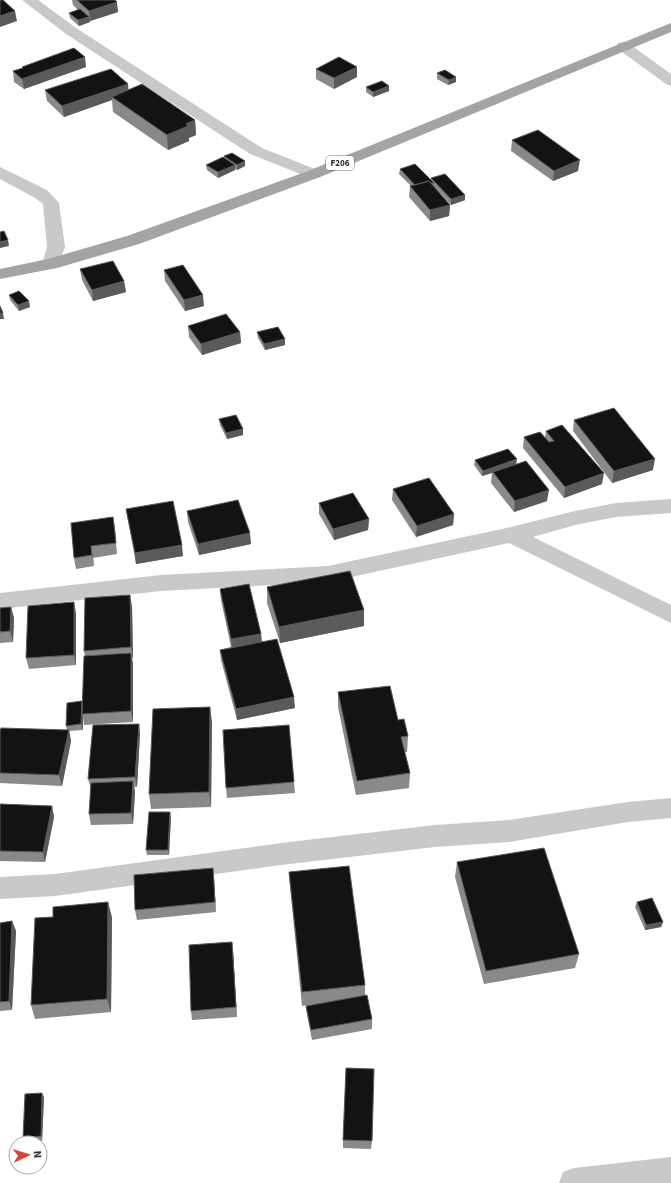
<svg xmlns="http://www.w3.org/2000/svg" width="671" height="1183" font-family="'Source Sans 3',sans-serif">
	<rect width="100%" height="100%" fill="#fff"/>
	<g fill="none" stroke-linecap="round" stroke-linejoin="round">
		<path fill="#c9c9c9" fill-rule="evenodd" d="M22,0H38L76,28L262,148L320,171L322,174L320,177L314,179L308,177L250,154L66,34Z
			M623,42L628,43L671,74V86L666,84L618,49L616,46L618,43Z
			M0,167L47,190L59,203L65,247L57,268L51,269L45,268L42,264L47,247L43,204L35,198L0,179Z
			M671,499V513L616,517L575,525L533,537L671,605V623L509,543L328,582L161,591L0,609V593L161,575L328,566L511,527L575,511L616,503Z
			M671,798V818L628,822L509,842L435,847L281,865L55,896L0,899V877L55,874L281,843L435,825L509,820L628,802Z
			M671,1157V1183H559L563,1172L574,1168Z"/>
		<path fill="#a4a4a4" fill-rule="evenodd" d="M671,23V32L320,177L139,244L57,268L0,279V269L48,259L127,236L308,171Z"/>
	</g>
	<path fill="#898989" d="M72,0H115L118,12L90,21V22L79,26L70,18L69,13L78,10L73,5Z
		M22,67H86L24,89L14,82L13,71L22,68Z
		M357,67V77L334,89L316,79V69Z
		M437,73L456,77V82L448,85L437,79Z
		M128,84V90L195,120L196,135L189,138V141L168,150L113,112L112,100L64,117L47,101L45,90Z
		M389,86V91L373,97L366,92V87Z
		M512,140L578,171L553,181L511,151Z
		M224,156L245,166L237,170L235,169V170L218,178L207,170L206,165L224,158Z
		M400,169L431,180V178L465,195V200L451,205L434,186L450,205L449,216L430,221L409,197L410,186H411L399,174Z
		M80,269L124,281L126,292L93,301L82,280Z
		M164,270L204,306L185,311L165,281Z
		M9,295L30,307L19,311L10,300Z
		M188,326L240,332L241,343L202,355L189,337Z
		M257,332L285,345L265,350L258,338Z
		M219,419L243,429V435L227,439L220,425Z
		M574,420L653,470L612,483L573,431Z
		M546,431L602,484L564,498L523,448L524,437H545Z
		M475,460L516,464L547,501L514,512L491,483L492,473L482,476L474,465Z
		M393,489L454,514L453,525L416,537L392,500Z
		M319,503L369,519L368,530L334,540L319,514Z
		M126,509L183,556L136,564Z
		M187,511L251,544L199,555L188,522Z
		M113,517L117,554L93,558L94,566L76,569L74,558Z
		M267,587L364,610V626L280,643L267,603Z
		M220,589L261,634L262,642L295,708L237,720L221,660L220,650L231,647L221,600Z
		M132,606L133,658H132L133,664V722L84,725L83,717V730L69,731L71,741L62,786L0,783V731L67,730L66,726L82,701V705L85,656L84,651Z
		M11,607L14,618L13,642L0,643V608Z
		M76,613V665L29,669L26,658Z
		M338,692L398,720L408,736L407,752H405L410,773L409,788L356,795L338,707Z
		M212,722L211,807L151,809L149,794Z
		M139,724L140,734L137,787H134L135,792L133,824L91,825L89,814L91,789L88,779Z
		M294,782L295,793L227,798L226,788Z
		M0,804L52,806L54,817L45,862L0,861Z
		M171,817L169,855H147L146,850Z
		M457,862L579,954L575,968L484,984L455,877Z
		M289,872L365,985V995L372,1019V1029L312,1040L307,1015L306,1006L316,1004L302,1006L290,886Z
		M214,878L216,912L137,920L135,910Z
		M637,902L663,922L661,927L645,930L635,907Z
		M53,917H112L111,1012L35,1019L31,1005Z
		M12,921L16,931L12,1010L0,1011V923Z
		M233,951L237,1017L192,1020L191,1011Z
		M44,1097L42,1141L25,1142L23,1138Z
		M343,1140L372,1141L371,1149L343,1148Z"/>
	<path fill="#5a5a5a" d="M117,2L118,12L90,21L89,11Z
		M15,11L17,21L0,27V16Z
		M89,17L90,22L79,26L78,20Z
		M85,57L86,67L24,89L22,79Z
		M357,67V77L334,89V78Z
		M456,77V82L448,85L449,80Z
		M128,84L129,94L112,97V100L64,117L62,106Z
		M389,86V91L373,97V92Z
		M195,120L196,135L189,138V141L168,150L167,135L186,124Z
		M580,160L578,171L553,181L554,171Z
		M245,161V166L237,170V165Z
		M235,165V170L218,178V172Z
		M465,195V200L451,205V199Z
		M450,205L449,216L430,221V210Z
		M8,240L9,246L0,248V242Z
		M124,281L126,292L93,301L92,290Z
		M203,295L204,306L185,311L184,300Z
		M29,301L30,307L19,311L18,305Z
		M0,313H3L4,319H0Z
		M240,332L241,343L202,355L201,344Z
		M285,339V345L265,350L264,344Z
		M243,429V435L227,439L226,433Z
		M517,459L516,465L493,472L492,473L482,476L483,471Z
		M655,459L653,470L612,483L614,471Z
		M604,473L602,484L564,498L565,487Z
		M549,490L547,501L514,512L515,501Z
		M454,514L453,525L416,537L417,526Z
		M113,517L115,528L117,554L116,543Z
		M369,519L368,530L334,540L333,529Z
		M250,533L251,544L199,555L198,544Z
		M182,545L183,556L136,564L135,553Z
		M91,546L93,558L94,566L92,555Z
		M130,595L132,606L133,658L131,647Z
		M74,602L76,613V665L74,655Z
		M11,607L14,618L13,642L10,631Z
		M364,610V626L280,643L279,627Z
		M261,634L262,645L232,649L231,639Z
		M131,653L133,664V722L131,711Z
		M294,697L295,708L237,720L236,709Z
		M82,701L83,707L82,714L83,717V730L81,724Z
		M210,707L212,722L211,807L209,792Z
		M139,724L140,734L137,787L135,777Z
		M69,730L71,741L62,786L59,775Z
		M133,781L135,792L133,824L131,813Z
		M52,806L54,817L45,862L43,852Z
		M170,812L171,817L169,855L168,850Z
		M213,868L214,878L216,912L215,902Z
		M108,902L112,917L111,1012L107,999Z
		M12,921L16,931L12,1010L9,1001Z
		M663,922L661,927L645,930L646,925Z
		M232,942L233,951L237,1017L236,1007Z
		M42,1093L44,1097L42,1141L41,1136Z"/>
	<path fill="#131313" stroke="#5a5a5a" d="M0,0H3L15,11L0,16Z
		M77,0H115L117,2L89,11Z
		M80,9L89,17L78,20L69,13Z
		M74,48L85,57L22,79L13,71L23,68L22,67Z
		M339,57L357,67L334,78L316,69Z
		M111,69L128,84L62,106L45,90Z
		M445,70L456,77L449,80L437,73Z
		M382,81L389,86L373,92L366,87Z
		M142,84L195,120L186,124L188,126L167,135L112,97Z
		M538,130L580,160L554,171L512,140Z
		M232,153L245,161L237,165L224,156Z
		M223,157L235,165L218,172L206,165Z
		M415,164L434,183H431L429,181L415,185L400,169Z
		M445,174L465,195L451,199L431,178Z
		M429,181L450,205L430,210L410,186Z
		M4,231L8,240L0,242V232Z
		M113,261L124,281L92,290L80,269Z
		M183,265L203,295L184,300L164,270Z
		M19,291L29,301L18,305L9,295Z
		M0,306L3,313H0Z
		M226,314L240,332L201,344L188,326Z
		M278,327L285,339L264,344L257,332Z
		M614,408L655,459L614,471L574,420Z
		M236,415L243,429L226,433L219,419Z
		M562,425L604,473L565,487L524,437L540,432L549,442L554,441L546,431Z
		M508,449L517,459L483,471L475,460Z
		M526,461L549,490L515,501L493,472Z
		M429,478L454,514L417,526L393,489Z
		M353,493L369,519L333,529L319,503Z
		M238,500L250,533L198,544L187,511Z
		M173,501L182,545L135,553L126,509Z
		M113,517L116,543L91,546L92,555L74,558L71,523Z
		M350,571L364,610L279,627L267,587Z
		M249,584L261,634L231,639L220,589Z
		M130,595L131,647L84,651L85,598Z
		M74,602V655L26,658L28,606Z
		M11,607L10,631L0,632V608Z
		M277,639L294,697L236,709L220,650Z
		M131,653V711L82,714L84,656Z
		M390,686L398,720L404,719L408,736L401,737L410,773L357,781L338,692Z
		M82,701L81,724L66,726L67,703Z
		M210,707L209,792L149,794L153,709Z
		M139,724L135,777L88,779L93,725Z
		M289,725L294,782L226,788L223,730Z
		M1,728L69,730L59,775L0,773V731Z
		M133,781L131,813L89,814L91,783Z
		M0,804L52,806L43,852L0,851Z
		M149,812H170L168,850H146Z
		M544,848L579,954L486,971L457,862Z
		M349,866L365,985L302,992L289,872Z
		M213,868L215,902L135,910L134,875Z
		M652,898L663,922L646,925L637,902Z
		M108,902L107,999L31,1005L35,918L53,917V907Z
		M12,921L9,1001L0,1002V923Z
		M232,942L236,1007L191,1011L189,945Z
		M367,995L372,1019L311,1030L306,1006Z
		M346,1068L374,1069L372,1141L343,1140Z
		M42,1093L41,1136L23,1138L25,1094Z"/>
	<g text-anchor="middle" stroke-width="4" stroke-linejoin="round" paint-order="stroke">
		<rect fill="#fff" stroke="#6b6b6b" stroke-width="1" x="326" y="156" width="28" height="14" rx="3"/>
		<g font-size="9" font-weight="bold" fill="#2c2c2c">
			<text x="340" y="166">F206</text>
		</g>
	</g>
	<g transform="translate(28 1155) rotate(86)"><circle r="19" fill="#ffffff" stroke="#ababab"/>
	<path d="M0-3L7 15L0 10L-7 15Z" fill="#dd4035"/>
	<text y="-6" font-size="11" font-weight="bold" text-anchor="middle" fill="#2c2c2c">N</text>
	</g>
</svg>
